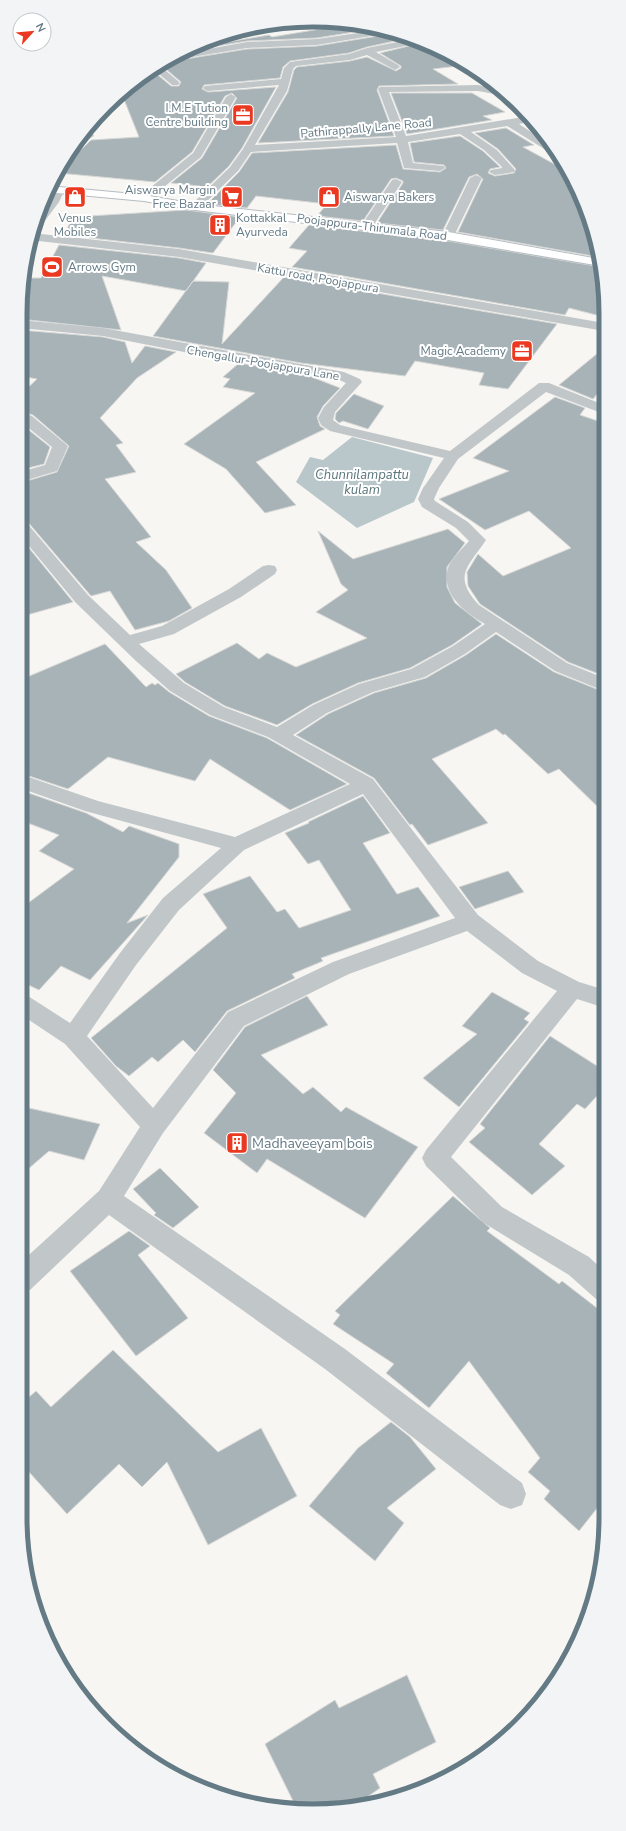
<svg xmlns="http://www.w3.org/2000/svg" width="626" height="1831" font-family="'Nunito Sans',sans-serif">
	<rect width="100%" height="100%" fill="#f7f6f3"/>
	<path fill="#b9c7ca" d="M352,437L433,458L414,502L357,528L296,482L310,457L323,460Z"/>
	<path fill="#a8b3b7" stroke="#d8d8d6" d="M350,24L379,28L317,38L247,41L182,52L192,48L269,35L272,37Z
		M396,33L409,38L367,47L349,53L290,61L283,67L280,78L204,85L202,89L208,92L276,87L242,148L229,166L199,195V186L171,183L202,158L237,98L232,93L225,96L192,152L155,182L58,173L91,140L139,137L121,92L152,70L171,86H179L181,82L160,64L161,63L247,49L317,46Z
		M421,43L460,59L467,65L433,69L458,84L379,86L377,90L394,136L258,143L288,92L294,70L297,67L350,61L367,57L396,71L401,68V66L380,53Z
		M391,93H472L505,112L483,116L492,120L407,134Z
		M506,128L534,145L523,147L567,171L576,184L598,257L458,232L483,179L477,174L469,177L443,230L377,223L403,183V181L396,178L391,179L363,221L317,216L327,204L256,196L247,208L207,204L239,172L252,153L396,145L403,169L440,172L446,168L444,165L414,162L410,143L460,136L483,151L500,167L490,169L488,173L495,176L514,173L516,169L498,149L475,133Z
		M186,210L240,217L213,253L179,248L64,235L73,217Z
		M309,225L448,241L601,267L603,275L604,317L569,308L565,315L292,267L307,251L289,248Z
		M59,245L179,258L206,263L186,291L102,276L121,330L20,319L25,278H41Z
		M284,277L557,324L508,389L479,385L484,373L415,361L405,376L301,363L153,336L193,281L229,282L222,344Z
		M20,330L103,337L125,342L132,363L145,346L176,352L137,378L100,418L123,443L116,445L136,472L105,479L151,537L136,542L166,570L192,608L169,621L135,630L110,591L91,596L27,521L20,519V483L57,472L69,446L33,415L20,411V395L37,379L20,376Z
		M604,348V386L593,399L559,385Z
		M239,363L304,374L340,388L323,406L317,417L320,426L325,429L256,462L296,505L265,513L226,469L184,444L255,393L223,387L230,379L223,377Z
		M354,394L384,406L368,429L343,421L339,423L335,419L336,413Z
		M555,397L585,408L580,415L604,423V676L568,662L480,604L468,586L467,572L478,554L503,576L571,548L529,511L485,530L439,499L509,471L473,458Z
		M20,423L50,447L44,464L20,470Z
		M448,529L465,543L447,567V587L455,603L482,624L452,645L410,668L358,683L312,704L277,725L225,706L185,682L176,674L237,643L259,659L267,653L296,667L367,638L316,612L348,590L341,584L318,531L353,559Z
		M20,537L73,602L20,617Z
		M496,634L554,672L604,692L605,814L559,769L548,774L505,734L503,735L496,729L432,759L488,823L428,845L412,824L410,825L374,778L296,735L328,714L374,693L426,678L466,655Z
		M105,644L146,687L152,683L155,685L158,683L169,692L209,716L267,738L347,784L290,810L210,759L195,781L108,757L68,789L20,773V680Z
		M20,790L86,813L123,832L129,826L179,844V857L127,923L148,915L90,980L61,966L39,990L20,981V909L74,869L39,851L59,835L20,820Z
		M363,796L390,833L363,843L397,894L418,887L440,916L321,958L323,961L292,974L295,978L227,1011L195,1052L183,1040L158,1062L152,1057L129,1076L116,1066L91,1038L227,928L203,894L250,876L277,912L285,909L299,928L351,910L319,860L308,864L285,833L309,823L308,822Z
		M508,871L524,892L475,909L459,887Z
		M492,992L530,1013L524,1019L529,1022L459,1107L423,1078L477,1034L462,1026Z
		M307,996L328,1025L261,1055L303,1094L313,1087L341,1112L346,1107L418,1147L365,1218L267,1159L257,1173L204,1133L236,1093L213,1070L245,1027Z
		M550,1036L605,1071V1087L585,1109L577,1104L539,1144L565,1166L532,1195L469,1142L485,1128L480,1124Z
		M20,1106L100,1124L84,1160L49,1151L20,1176Z
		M160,1168L199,1207L173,1228L154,1215L156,1213L133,1189Z
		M453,1196L490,1228L487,1231L559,1284L562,1281L606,1315V1497L579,1531L544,1499L550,1491L528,1472L540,1458L469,1361L429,1408L386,1373L394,1364L333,1324L340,1315L335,1311Z
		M129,1231L150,1246L138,1255L188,1318L136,1356L70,1271Z
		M113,1350L218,1452L261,1428L297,1496L208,1545L167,1462L142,1487L119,1464L67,1514L20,1462V1405L36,1391L51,1407Z
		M391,1422L410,1437L436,1469L387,1508L404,1523L375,1561L309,1506L358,1448Z
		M407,1675L436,1742L373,1774L380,1788L353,1807L332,1810L297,1809L265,1744L335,1700L339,1708Z"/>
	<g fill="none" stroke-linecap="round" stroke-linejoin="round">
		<g stroke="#b6bcc0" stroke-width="2">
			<path id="secondary" d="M49,186L144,195L195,204L448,232L599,259L601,266L448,240L195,210L144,201L47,192Z"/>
		</g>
		<path fill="#c1c7c9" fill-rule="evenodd" d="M385,29L395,32L317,45L247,48L162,62L175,55L247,42L317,39Z
			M412,39L420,43L376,52L398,65L400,67L395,70L367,55L350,60L296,66L293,69L287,91L255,145L396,137L378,89L380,87L478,85L497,90L505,96L478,91L389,92L406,136L529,116L534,121L519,124L548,143L555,153L549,152L507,126L471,132L497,150L515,170L514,172L495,175L489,172L491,170L502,168L501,166L484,150L460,134L408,142L413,163L444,166L445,168L440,171L404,168L397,143L251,152L238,171L199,209H191L189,207L191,205L230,167L243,149L279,85L208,91L205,90L203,88L205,86L281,79L284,68L290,62L349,54L367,48Z
			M159,65L178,81L180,83L178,85H172L153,69Z
			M231,94L236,97L201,157L148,200H140L138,198L140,196L193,153L226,97Z
			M83,132L93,134L94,136L89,139L79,138Z
			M476,175L482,178L454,236L452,239H444L442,236L470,178Z
			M396,179L402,182L373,226L371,229H363L361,226L392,180Z
			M32,233L179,249L604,323V331L179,257L30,240Z
			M20,320L103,328L344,372L360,379L362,382L335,412L333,420L340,425L356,429L450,451L539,383H549L604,405V414L546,392L458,459L439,488L434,499L435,501L468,522L486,540C468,567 452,576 479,605L567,663L604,678V691L555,671L496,632L465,654L425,677L373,692L327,713L293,735L373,779L478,915L538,961L579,982L605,990V1008L577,999L451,1157L502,1207L589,1257L605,1272L606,1302L596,1299L569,1275L484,1223L426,1166L422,1158L426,1150L557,991L522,973L467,931L349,974L244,1026L163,1133L124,1196L345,1349L522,1483L526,1494L522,1505L511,1509L500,1505L325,1369L109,1215L30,1290L20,1293V1263L99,1191L140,1127L65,1044L20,1014V993L28,996L70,1023L120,953L163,898L221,848L85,811L20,788V774L98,801L235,837L350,784L268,737L210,715L170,691L136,661L76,603L20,535V520L26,522L88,595L130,635L162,626L229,589L263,566L269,565L275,566L277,570L275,574L241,597L174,634L139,644L184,683L224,707L277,727L313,705L359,684L411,669L453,646L485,624C465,612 441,595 448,568C451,559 463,548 469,541L456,528L422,507L418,499L423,488L444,458L330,431L321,425L318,418L324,407L346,383L335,378L283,368L189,353L103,336L20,328ZM363,794L455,918L333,962L228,1012L153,1108L87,1036L136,965L179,910L244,850Z
			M20,412L32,416L68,446L57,471L20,482V472L45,465L52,447L20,421Z"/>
		<path fill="#c1c7c9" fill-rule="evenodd" d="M59,186L65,189L59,202L38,230H33L40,212L55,187Z"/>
		<use href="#secondary" fill="#fff" fill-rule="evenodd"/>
	</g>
	<defs>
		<g id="office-square" transform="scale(1.15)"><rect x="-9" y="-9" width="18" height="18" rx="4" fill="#ea3920" stroke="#fff"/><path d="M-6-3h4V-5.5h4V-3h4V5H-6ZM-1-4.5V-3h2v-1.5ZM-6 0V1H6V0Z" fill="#fff"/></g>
		<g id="shop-square" transform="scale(1.15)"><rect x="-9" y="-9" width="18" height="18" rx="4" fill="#ea3920" stroke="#fff"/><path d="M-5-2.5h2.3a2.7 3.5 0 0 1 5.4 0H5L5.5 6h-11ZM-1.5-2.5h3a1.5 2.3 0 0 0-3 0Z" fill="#fff"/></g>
		<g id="supermarket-square" transform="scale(1.15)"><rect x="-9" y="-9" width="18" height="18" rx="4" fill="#ea3920" stroke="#fff"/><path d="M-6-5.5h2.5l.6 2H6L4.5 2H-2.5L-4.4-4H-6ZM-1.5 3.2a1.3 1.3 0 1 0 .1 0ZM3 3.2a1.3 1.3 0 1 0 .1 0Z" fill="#fff"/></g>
		<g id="building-square" transform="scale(1.15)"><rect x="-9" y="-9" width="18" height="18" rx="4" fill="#ea3920" stroke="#fff"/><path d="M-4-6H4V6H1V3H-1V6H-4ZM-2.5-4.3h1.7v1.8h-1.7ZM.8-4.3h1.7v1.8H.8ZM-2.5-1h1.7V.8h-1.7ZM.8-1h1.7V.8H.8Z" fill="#fff"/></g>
		<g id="stadium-square" transform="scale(1.15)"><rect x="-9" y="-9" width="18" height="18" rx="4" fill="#ea3920" stroke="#fff"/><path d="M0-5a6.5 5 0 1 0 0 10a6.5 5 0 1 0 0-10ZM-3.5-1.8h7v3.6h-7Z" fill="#fff"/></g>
	</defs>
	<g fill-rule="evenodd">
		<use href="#office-square" x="243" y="115"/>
		<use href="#shop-square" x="75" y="197"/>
		<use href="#supermarket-square" x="232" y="197"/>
		<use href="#shop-square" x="329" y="197"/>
		<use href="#building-square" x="220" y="225"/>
		<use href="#stadium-square" x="52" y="267"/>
		<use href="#office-square" x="522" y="351"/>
		<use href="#building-square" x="237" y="1143"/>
	</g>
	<g text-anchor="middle" stroke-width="4" stroke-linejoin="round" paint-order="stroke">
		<g font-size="12" fill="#647a85" stroke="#fff" text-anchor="end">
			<text x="228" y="112">I.M.E Tution<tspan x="228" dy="14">Centre building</tspan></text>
			<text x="216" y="194">Aiswarya Margin<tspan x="216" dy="14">Free Bazaar</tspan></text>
			<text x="344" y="201" text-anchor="start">Aiswarya Bakers</text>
			<text x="75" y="222" text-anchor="middle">Venus<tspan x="75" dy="14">Mobiles</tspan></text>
			<text x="236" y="222" text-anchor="start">Kottakkal<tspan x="236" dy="14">Ayurveda</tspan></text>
			<text x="68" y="271" text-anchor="start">Arrows Gym</text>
			<text x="506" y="355">Magic Academy</text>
		</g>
		<g font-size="12" fill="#647a85" stroke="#fff">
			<text transform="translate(366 128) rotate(-5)" y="4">Pathirappally Lane Road</text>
			<text transform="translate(372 227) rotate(7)" y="4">Poojappura-Thirumala Road</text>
			<text transform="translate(318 278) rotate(10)" y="4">Kattu road, Poojappura</text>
			<text transform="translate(263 363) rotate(10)" y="4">Chengallur-Poojappura Lane</text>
		</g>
		<g font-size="13" font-style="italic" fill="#5b767b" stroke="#fff">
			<text x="362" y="479">Chunnilampattu<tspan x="362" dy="15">kulam</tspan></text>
		</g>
		<g font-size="14" fill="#647a85" stroke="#fff" text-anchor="start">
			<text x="252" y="1148">Madhaveeyam bois</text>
		</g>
	</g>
	<path d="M0 0H626V1831H0ZM313 27H313A286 286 0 0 1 599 313V1518A286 286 0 0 1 313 1804H313A286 286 0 0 1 27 1518V313A286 286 0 0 1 313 27Z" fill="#f3f4f5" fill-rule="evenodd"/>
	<path fill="none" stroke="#647a85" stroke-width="5" d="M313 27H313A286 286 0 0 1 599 313V1518A286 286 0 0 1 313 1804H313A286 286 0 0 1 27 1518V313A286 286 0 0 1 313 27Z"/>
	<g transform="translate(32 32) rotate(63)"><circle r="19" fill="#ffffff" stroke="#c1cace"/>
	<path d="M0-3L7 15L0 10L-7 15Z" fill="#ea3920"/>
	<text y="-6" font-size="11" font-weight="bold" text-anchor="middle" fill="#647a85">N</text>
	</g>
</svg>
